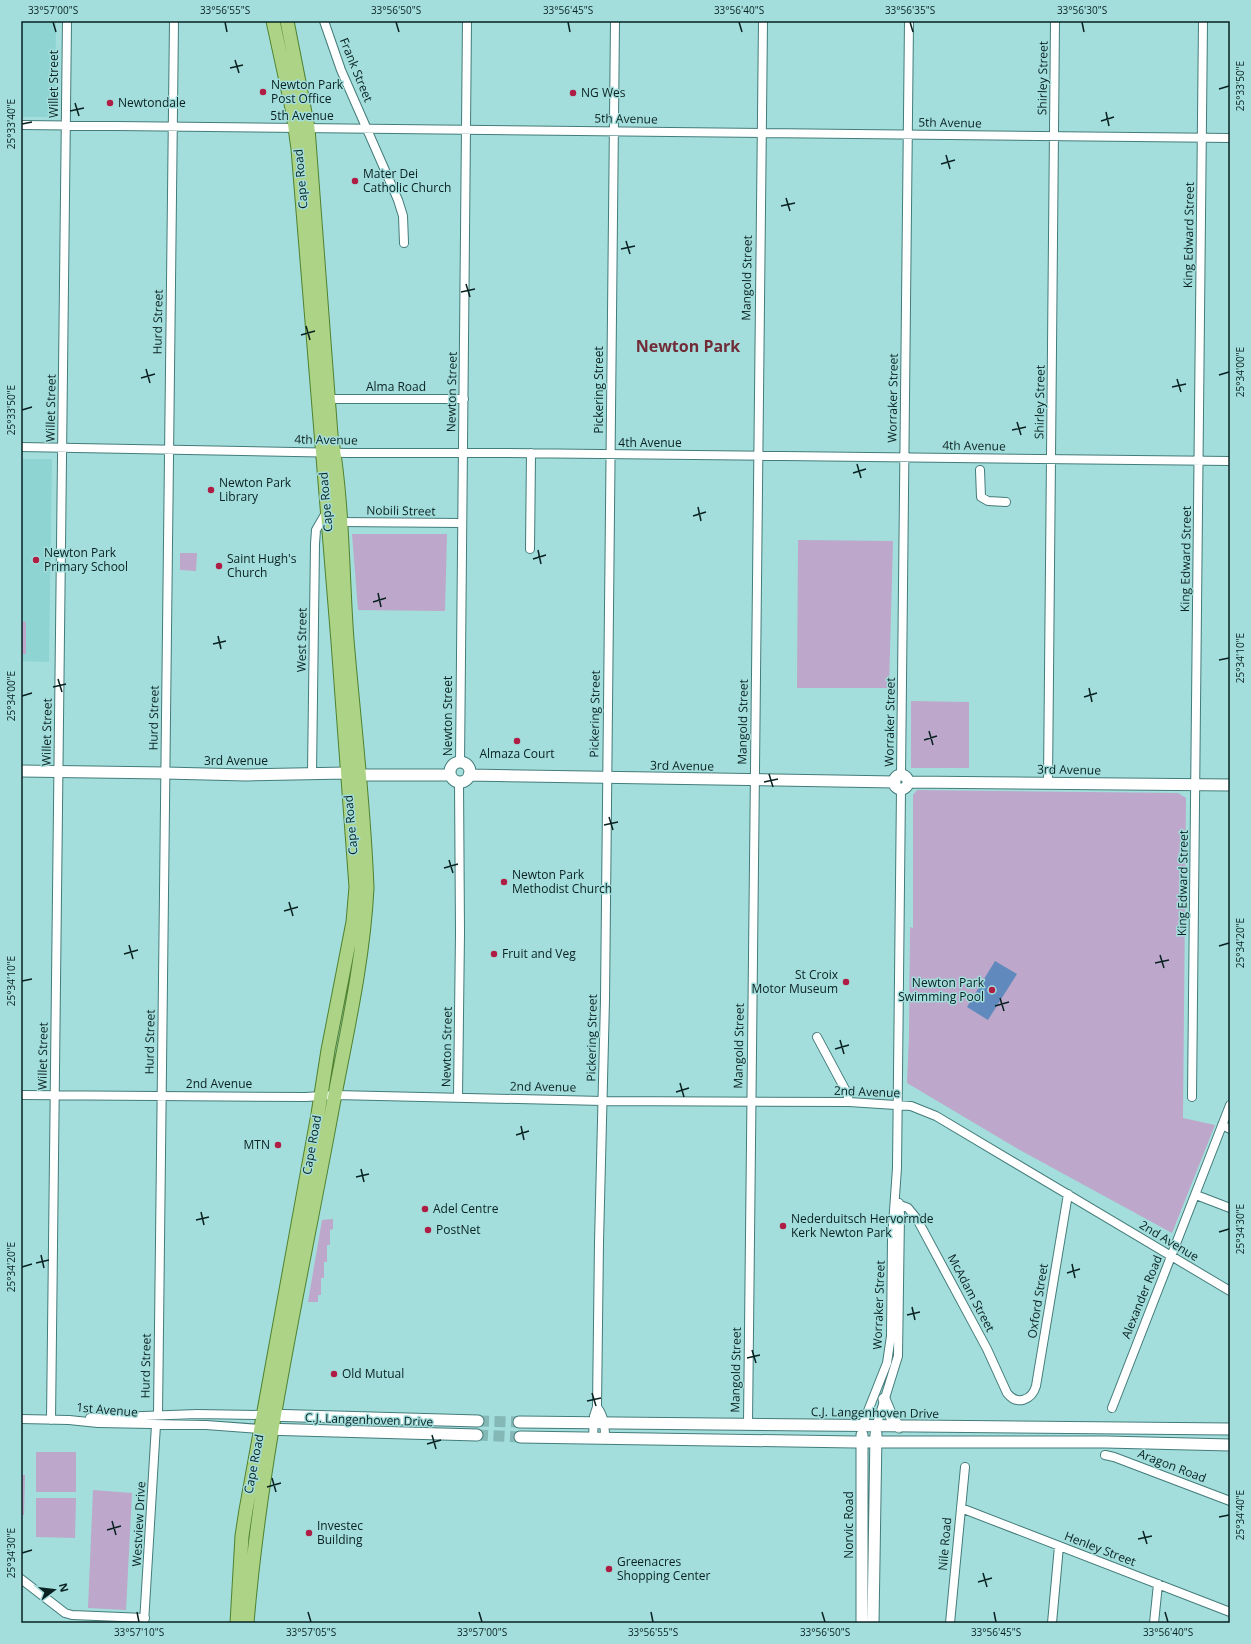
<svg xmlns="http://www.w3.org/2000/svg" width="1251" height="1644" font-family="'Open Sans',sans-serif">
	<rect width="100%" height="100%" fill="#a3dedc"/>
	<path fill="#8ed4d2" d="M21,21H56L55,112L50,117H21Z
		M21,459H52L49,662L21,661Z"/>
	<path fill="#bda7ca" d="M352,534H447L445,611L358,610Z
		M798,540L893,541L889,688H797Z
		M180,553H197L196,571L180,570Z
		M21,621L26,622V654H21Z
		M911,701L969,702V768H911Z
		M917,790L1178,793L1186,798L1183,1118L1215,1125L1172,1233L1018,1149L907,1083L909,1035L910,927L913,928V795Z
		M333,1219V1229L330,1230V1245H327V1262H324V1278H321V1295H318V1302H308L322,1220Z
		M36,1452H76V1492H36Z
		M21,1475H25L24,1515H21Z
		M93,1490L132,1493L126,1610L88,1608Z
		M36,1498H76L75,1538L36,1537Z"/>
	<path fill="#608abd" d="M995,961L1017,974L988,1020L967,1007Z"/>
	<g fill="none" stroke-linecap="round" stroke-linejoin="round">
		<path stroke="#84b8b7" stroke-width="11" stroke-dasharray="11 5.5" stroke-linecap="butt" d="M478,1421L519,1422
			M477,1435L520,1437"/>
		<g stroke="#437c7a" stroke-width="10">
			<path id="street" d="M324,21L341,70L398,200L403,216L404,243
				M21,125L1230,138
				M328,399H464
				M21,447L348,453H505L1230,461
				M980,470L981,497L988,501L1006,502
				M340,522L461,523
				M530,549L531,453
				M460,763L467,21
				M312,773L315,544L316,530L327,511
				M901,775L909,21
				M1048,783L1055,21
				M817,1037L847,1093L849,1102
				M21,1095L306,1097L335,1095L603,1101L849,1102L911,1106L936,1116L1230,1291
				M458,1097L460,933L459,782
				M1192,1097L1203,21
				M1222,1125L1230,1129
				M1196,1195L1230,1208
				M895,1203L908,1208L917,1219L987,1349L1007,1393C1017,1406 1032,1400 1036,1386L1068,1194
				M597,1407C604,1416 605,1426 605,1438
				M1112,1408L1230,1105
				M158,1415L174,21
				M90,1418L197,1414L263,1415
				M21,1419L69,1420L98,1423L206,1425L261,1429
				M51,1420L67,21
				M748,1424L763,21
				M862,1426L887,1363L891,1336L892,1239L897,1168L901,789
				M876,1427L898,1356L900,1214L899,1203
				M593,1438L594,1416L597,1407L599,1242L605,1000L615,21
				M1105,1455L1114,1457L1230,1501
				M961,1508L1230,1612
				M21,1579L65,1613L72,1615L145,1618
				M144,1623L156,1425
				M950,1623L965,1467
				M1052,1623L1059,1546
				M1154,1623L1158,1584"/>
		</g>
		<g stroke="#437c7a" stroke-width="13">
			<path id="secondary" d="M450 772a10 10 0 1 1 20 0a10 10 0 1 1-20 0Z
				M21,771L165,773L246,775L347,773L358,775H450
				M469,775L895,782
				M894 782a7 7 0 1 1 14 0a7 7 0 1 1-14 0Z
				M908,782L1230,785
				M884,1399L892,1418L899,1427
				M266,1415L478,1421
				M519,1422L1230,1429
				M263,1429L477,1435
				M520,1437L854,1442H1106L1230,1445
				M862,1623V1435
				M873,1623L876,1434"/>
		</g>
		<g stroke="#4f822f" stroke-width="15">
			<path id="primary" d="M237,1623L242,1536L246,1510L318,1114L328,1050L353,922L356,887L338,642L298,149L293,113L273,21
				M247,1623C261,1454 299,1288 330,1121C344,1044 363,967 367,888C364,805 354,723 347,640C342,572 343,502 331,435L308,128L287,21"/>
		</g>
		<use href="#street" stroke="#fff" stroke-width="8"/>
		<use href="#secondary" stroke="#fff" stroke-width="11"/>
		<use href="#primary" stroke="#acd386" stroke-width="13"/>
	</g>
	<path fill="none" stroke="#092121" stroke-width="1.5" d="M53,22L56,32M225,22L227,32M396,22L399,32M568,22L570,32M739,22L742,32M910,22L913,32M1082,22L1084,32M235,60L239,73M230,68L243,65M1219,89L1229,86M75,103L79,116M70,111L84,108M1106,112L1109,126M1101,121L1114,117M22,124L32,122M946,155L950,169M941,164L955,160M786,198L790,211M781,206L795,203M626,241L630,254M621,249L635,246M466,284L470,297M461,292L475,289M306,326L310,340M301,335L315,331M146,369L150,383M1219,375L1229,372M141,378L155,374M1177,379L1181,392M1172,387L1186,384M22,410L32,407M1017,422L1021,435M1012,430L1026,427M857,464L861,478M853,473L866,469M698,507L701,521M693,516L706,512M538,550L541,564M533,559L546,555M378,593L381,607M373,602L386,598M218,636L221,649M213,644L226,641M1219,660L1229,658M58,679L62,692M53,687L66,684M1089,688L1092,702M22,696L32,693M1084,697L1097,693M929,731L933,745M924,740L937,736M769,774L773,787M764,782L778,779M609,817L613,830M604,825L618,822M449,860L453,873M444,868L458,864M289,902L293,916M284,911L298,907M129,945L133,959M1219,946L1229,943M124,954L138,950M1160,955L1164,968M1155,963L1169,960M22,981L32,979M1000,998L1004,1011M995,1006L1009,1002M840,1040L844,1054M835,1049L849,1045M680,1083L684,1097M676,1092L689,1088M521,1126L524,1140M516,1135L529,1131M361,1169L364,1182M356,1177L369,1174M201,1212L204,1225M196,1220L209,1217M1219,1232L1229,1229M41,1255L44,1268M36,1263L49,1260M1072,1264L1075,1278M22,1267L32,1264M1067,1273L1080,1269M912,1307L915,1320M907,1315L920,1312M752,1350L756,1363M747,1358L760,1355M592,1393L596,1406M587,1401L601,1398M432,1435L436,1449M427,1444L441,1440M272,1478L276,1492M267,1487L281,1483M1219,1517L1229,1515M112,1521L116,1535M107,1530L121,1526M1143,1531L1147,1544M1138,1539L1152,1536M22,1553L32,1550M983,1573L987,1587M978,1582L992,1578M137,1612L139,1622M308,1612L311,1622M479,1612L482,1622M651,1612L653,1622M822,1612L825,1622M994,1612L996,1622M1165,1612L1168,1622"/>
	<g fill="#b01d44" stroke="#a3dedc" stroke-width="1.5">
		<circle cx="263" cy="92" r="4"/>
		<circle cx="573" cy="93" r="4"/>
		<circle cx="110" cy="103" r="4"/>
		<circle cx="355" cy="181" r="4"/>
		<circle cx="211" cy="490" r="4"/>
		<circle cx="36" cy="560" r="4"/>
		<circle cx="219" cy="566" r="4"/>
		<circle cx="517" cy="741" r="4"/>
		<circle cx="504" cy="882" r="4"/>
		<circle cx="494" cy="954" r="4"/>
		<circle cx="846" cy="982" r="4"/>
		<circle cx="992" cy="990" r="4"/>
		<circle cx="278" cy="1145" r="4"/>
		<circle cx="425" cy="1209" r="4"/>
		<circle cx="783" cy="1226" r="4"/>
		<circle cx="428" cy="1230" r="4"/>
		<circle cx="334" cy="1374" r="4"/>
		<circle cx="309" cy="1533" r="4"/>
		<circle cx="609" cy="1569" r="4"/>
	</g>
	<g text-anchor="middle" stroke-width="3" stroke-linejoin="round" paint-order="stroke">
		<g font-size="12" fill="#092121" stroke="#a3dedc">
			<text transform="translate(356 70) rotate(68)" y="4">Frank Street</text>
			<text transform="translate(1043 78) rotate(-89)" y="4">Shirley Street</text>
			<text transform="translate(54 84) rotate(-90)" y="4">Willet Street</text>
			<text x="302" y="120">5th Avenue</text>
			<text transform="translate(626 119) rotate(1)" y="4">5th Avenue</text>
			<text transform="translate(950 123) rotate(1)" y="4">5th Avenue</text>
			<text transform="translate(301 179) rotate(-95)" y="4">Cape Road</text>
			<text transform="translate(1189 235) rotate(-89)" y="4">King Edward Street</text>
			<text transform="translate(747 278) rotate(-89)" y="4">Mangold Street</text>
			<text transform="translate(158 322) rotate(-89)" y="4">Hurd Street</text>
			<text x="396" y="391">Alma Road</text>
			<text transform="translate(599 390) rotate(-90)" y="4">Pickering Street</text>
			<text transform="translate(452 392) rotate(-89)" y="4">Newton Street</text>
			<text transform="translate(893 398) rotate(-89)" y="4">Worraker Street</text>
			<text transform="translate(1040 402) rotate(-89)" y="4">Shirley Street</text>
			<text transform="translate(51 408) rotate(-89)" y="4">Willet Street</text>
			<text transform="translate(326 440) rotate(1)" y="4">4th Avenue</text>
			<text x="650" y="447">4th Avenue</text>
			<text transform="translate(974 446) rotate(1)" y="4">4th Avenue</text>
			<text transform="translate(326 502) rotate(-95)" y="4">Cape Road</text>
			<text transform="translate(401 511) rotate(1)" y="4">Nobili Street</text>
			<text transform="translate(1186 559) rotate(-89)" y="4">King Edward Street</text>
			<text transform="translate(302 640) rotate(-89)" y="4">West Street</text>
			<text transform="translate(595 714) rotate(-89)" y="4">Pickering Street</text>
			<text transform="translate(448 716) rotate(-90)" y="4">Newton Street</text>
			<text transform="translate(154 718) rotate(-89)" y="4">Hurd Street</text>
			<text transform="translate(743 722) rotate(-89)" y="4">Mangold Street</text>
			<text transform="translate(890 722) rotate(-89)" y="4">Worraker Street</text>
			<text transform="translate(47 732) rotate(-89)" y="4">Willet Street</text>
			<text x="236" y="765">3rd Avenue</text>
			<text transform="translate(682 766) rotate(1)" y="4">3rd Avenue</text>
			<text transform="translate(1069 770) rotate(1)" y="4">3rd Avenue</text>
			<text transform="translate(351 825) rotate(-95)" y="4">Cape Road</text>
			<text transform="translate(1183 883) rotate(-89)" y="4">King Edward Street</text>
			<text transform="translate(592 1038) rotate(-89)" y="4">Pickering Street</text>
			<text transform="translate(150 1042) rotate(-89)" y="4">Hurd Street</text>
			<text transform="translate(739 1046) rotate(-89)" y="4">Mangold Street</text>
			<text transform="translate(447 1047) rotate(-89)" y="4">Newton Street</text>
			<text transform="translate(43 1056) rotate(-89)" y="4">Willet Street</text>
			<text x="219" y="1088">2nd Avenue</text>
			<text transform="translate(543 1087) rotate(1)" y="4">2nd Avenue</text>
			<text transform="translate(867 1092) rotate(2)" y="4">2nd Avenue</text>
			<text transform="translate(312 1145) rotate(-80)" y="4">Cape Road</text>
			<text transform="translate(1169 1241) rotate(31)" y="4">2nd Avenue</text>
			<text transform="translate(971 1293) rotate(62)" y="4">McAdam Street</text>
			<text transform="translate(1142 1297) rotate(-68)" y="4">Alexander Road</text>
			<text transform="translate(1038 1301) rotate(-81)" y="4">Oxford Street</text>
			<text transform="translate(879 1305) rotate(-88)" y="4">Worraker Street</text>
			<text transform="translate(146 1366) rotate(-89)" y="4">Hurd Street</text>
			<text transform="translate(736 1370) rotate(-89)" y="4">Mangold Street</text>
			<text transform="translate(107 1410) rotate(5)" y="4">1st Avenue</text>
			<text transform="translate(875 1413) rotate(1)" y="4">C.J. Langenhoven Drive</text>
			<text transform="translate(369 1420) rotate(2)" y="4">C.J. Langenhoven Drive</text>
			<text transform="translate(254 1464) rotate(-79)" y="4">Cape Road</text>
			<text transform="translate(1172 1466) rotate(21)" y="4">Aragon Road</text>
			<text transform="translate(139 1524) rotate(-87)" y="4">Westview Drive</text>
			<text transform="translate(849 1525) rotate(-90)" y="4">Norvic Road</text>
			<text transform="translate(945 1544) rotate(-85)" y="4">Nile Road</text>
			<text transform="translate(1100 1549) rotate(21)" y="4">Henley Street</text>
		</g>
		<g font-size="12" fill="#092121" stroke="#a3dedc" text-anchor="start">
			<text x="271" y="89">Newton Park<tspan x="271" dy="14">Post Office</tspan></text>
			<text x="581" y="97">NG Wes</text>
			<text x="118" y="107">Newtondale</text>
			<text x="363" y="178">Mater Dei<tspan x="363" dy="14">Catholic Church</tspan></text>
			<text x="219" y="487">Newton Park<tspan x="219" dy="14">Library</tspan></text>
			<text x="44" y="557">Newton Park<tspan x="44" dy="14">Primary School</tspan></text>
			<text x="227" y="563">Saint Hugh's<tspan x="227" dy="14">Church</tspan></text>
			<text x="517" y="758" text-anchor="middle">Almaza Court</text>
			<text x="512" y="879">Newton Park<tspan x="512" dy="14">Methodist Church</tspan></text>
			<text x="502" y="958">Fruit and Veg</text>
			<text x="838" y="979" text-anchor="end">St Croix<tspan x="838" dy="14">Motor Museum</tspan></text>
			<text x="984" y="987" text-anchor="end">Newton Park<tspan x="984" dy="14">Swimming Pool</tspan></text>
			<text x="270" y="1149" text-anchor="end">MTN</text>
			<text x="433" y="1213">Adel Centre</text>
			<text x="791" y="1223">Nederduitsch Hervormde<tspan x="791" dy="14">Kerk Newton Park</tspan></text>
			<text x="436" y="1234">PostNet</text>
			<text x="342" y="1378">Old Mutual</text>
			<text x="317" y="1530">Investec<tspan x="317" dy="14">Building</tspan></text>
			<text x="617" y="1566">Greenacres<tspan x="617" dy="14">Shopping Center</tspan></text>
		</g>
		<g font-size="16" font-weight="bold" fill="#712b36" stroke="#a3dedc">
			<text x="688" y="352">Newton Park</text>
		</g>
	</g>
	<rect width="1251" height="1644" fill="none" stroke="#a3dedc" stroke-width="44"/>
	<g transform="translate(54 1590) rotate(75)" stroke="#a3dedc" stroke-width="3" paint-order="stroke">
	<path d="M0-3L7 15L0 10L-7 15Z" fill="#092121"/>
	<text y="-6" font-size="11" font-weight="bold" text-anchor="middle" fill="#092121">N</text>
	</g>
	<rect x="22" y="22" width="1207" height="1600" fill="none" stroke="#092121" stroke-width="1.5"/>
	<g font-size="10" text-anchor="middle" fill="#092121">
		<text x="53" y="14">33°57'00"S</text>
		<text x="225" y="14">33°56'55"S</text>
		<text x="396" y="14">33°56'50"S</text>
		<text x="568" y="14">33°56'45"S</text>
		<text x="739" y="14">33°56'40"S</text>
		<text x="910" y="14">33°56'35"S</text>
		<text x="1082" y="14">33°56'30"S</text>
		<text transform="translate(1240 86) rotate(-90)" y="4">25°33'50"E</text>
		<text transform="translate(11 124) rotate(-90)" y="4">25°33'40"E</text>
		<text transform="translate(1240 372) rotate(-90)" y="4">25°34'00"E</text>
		<text transform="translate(11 410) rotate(-90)" y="4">25°33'50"E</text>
		<text transform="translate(1240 658) rotate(-90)" y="4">25°34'10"E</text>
		<text transform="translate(11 696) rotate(-90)" y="4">25°34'00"E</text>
		<text transform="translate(1240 943) rotate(-90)" y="4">25°34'20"E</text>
		<text transform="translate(11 981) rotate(-90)" y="4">25°34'10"E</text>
		<text transform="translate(1240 1229) rotate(-90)" y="4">25°34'30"E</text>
		<text transform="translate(11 1267) rotate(-90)" y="4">25°34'20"E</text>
		<text transform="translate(1240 1515) rotate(-90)" y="4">25°34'40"E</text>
		<text transform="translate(11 1553) rotate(-90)" y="4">25°34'30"E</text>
		<text x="139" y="1636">33°57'10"S</text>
		<text x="311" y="1636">33°57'05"S</text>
		<text x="482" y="1636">33°57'00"S</text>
		<text x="653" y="1636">33°56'55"S</text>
		<text x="825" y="1636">33°56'50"S</text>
		<text x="996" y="1636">33°56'45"S</text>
		<text x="1168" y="1636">33°56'40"S</text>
	</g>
</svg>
